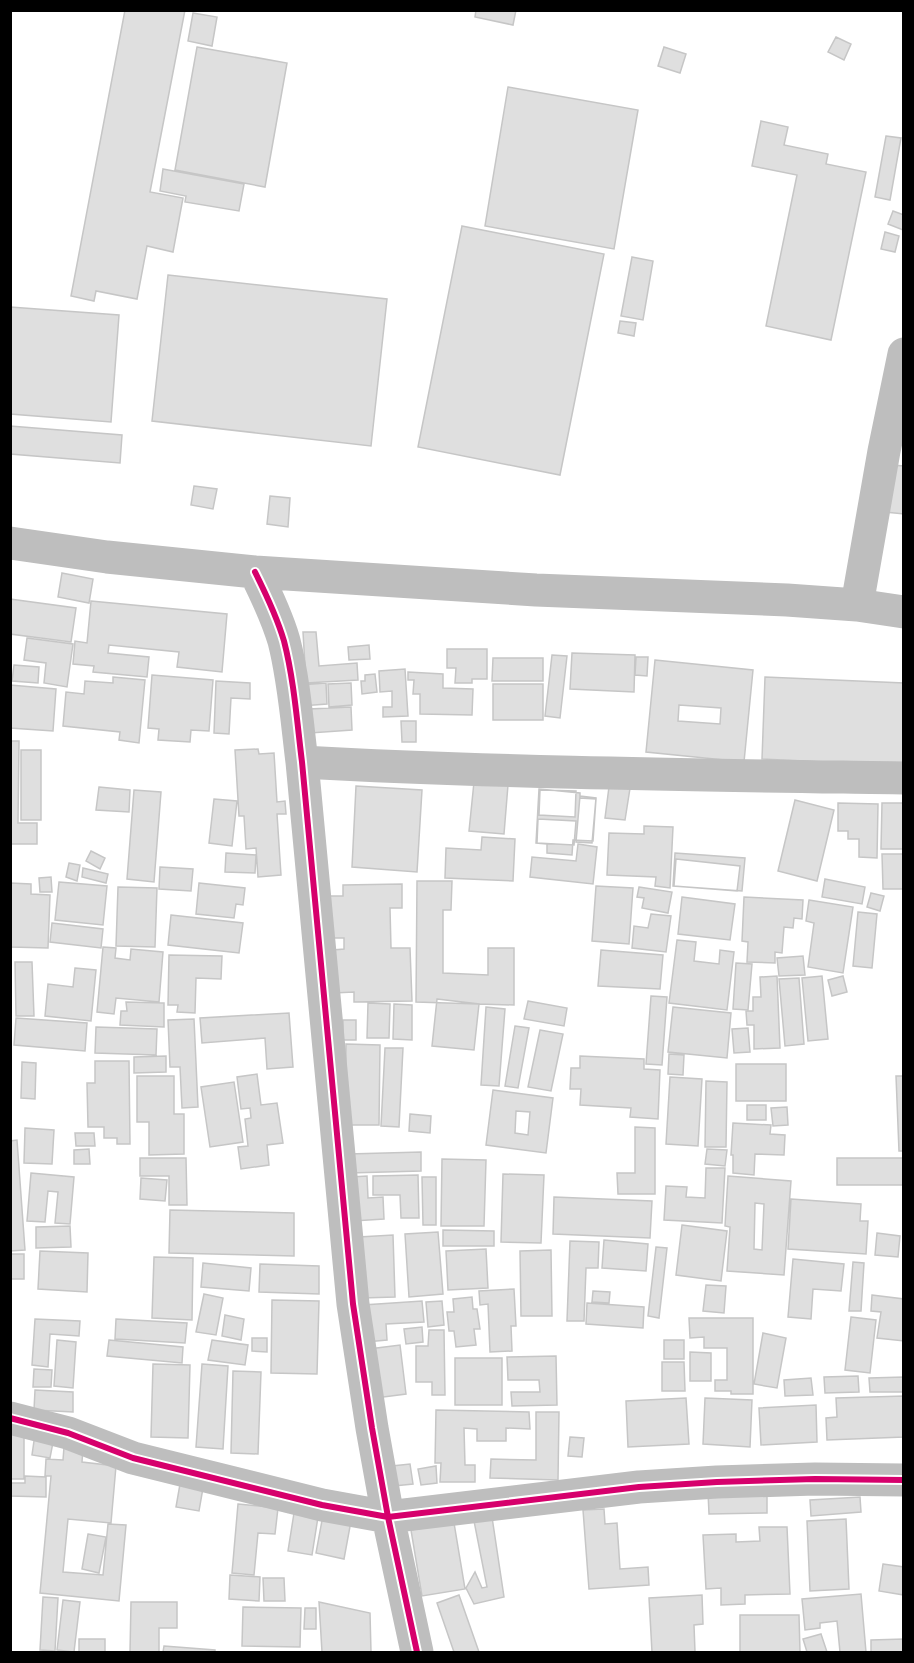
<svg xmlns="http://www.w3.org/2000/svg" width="914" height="1663" font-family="'Source Sans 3',sans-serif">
	<rect width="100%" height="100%" fill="#fff"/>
	<path fill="#dfdfdf" stroke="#c6c6c6" stroke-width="1.5" fill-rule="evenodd" d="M125,10H185L150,192L183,198L173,252L147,246L137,299L96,291L94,301L71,296Z
		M476,10H516L513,25L475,17Z
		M193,13L217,17L212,46L188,41Z
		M836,37L851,44L844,60L828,52Z
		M197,47L287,63L265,187L175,170Z
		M664,47L686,54L680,73L658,66Z
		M508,87L638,110L614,249L485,226Z
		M761,121L788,127L784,145L828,154L826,164L866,172L831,340L766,326L797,175L752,166Z
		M886,136L901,138L890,200L875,197Z
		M163,169L244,184L239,211L185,202L186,196L160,191Z
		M893,211L904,215L903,230L888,224Z
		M462,226L604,254L560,475L418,447Z
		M885,232L899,236L895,252L881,249Z
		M632,257L653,261L643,320L621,316Z
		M168,275L387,299L371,446L152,421Z
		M10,307L119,315L111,422L10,414Z
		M620,321L636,323L634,336L618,333Z
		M10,426L122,435L120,463L10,454Z
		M891,465L904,466V514L885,512Z
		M194,486L217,489L213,509L191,505Z
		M270,496L290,498L288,527L267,524Z
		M62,573L93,579L89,603L58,597Z
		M10,599L76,608L71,642L10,634Z
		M91,601L227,614L222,672L177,667L179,652L109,645L108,653L149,657L147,677L93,672L94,666L73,664L75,641L87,643Z
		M303,632H316L319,666L357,663L358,680L306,683Z
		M27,638L73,644L67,687L44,683L46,663L24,660Z
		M369,645L370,659L349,660L348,647Z
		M447,649H487V679H472V683H455L456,668H447Z
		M572,653L635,655L634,692L570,689Z
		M552,655L567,656L560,718L545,716Z
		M636,657H648L647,676L635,675Z
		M493,658H543V681H492Z
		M655,660L753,670L744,762L646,752ZM679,705L721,708L720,724L678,721Z
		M14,665L39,667L38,683L12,681Z
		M405,669L408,716L383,717V707H392V691L380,692L379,671Z
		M408,672L443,674V688L473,689L472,715L420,714V694H413L414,680H408Z
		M375,674L377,692L362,694L361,681H365V675Z
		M152,675L213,680L209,731L191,730L190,742L158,740L159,729L148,728Z
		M113,677L145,680L139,743L119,740L120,732L63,726L66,692L84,694L85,681L113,683Z
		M765,677L904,683V766L762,759Z
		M216,681L250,683V699L231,698L229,734L214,733Z
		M326,683L327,704L301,706L300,685Z
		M351,683L352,705L329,707L328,684Z
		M493,684H543V720H493Z
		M10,685L56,689L53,731L10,728Z
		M351,707L352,730L310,733L309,709Z
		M401,721H416V742H402Z
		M10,741H19L18,823H37V844H10Z
		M258,749L259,754L274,753L277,802L285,801L286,814H277L281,875L258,877L256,848L246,849L244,816H239L235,750Z
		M21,750H41V820H21Z
		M610,779L631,782L625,820L605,818Z
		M474,782L508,785L504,834L469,831Z
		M356,786L422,790L417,872L352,867Z
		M99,787L130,790L129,812L96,810Z
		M539,789L580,793V798L596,799L593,841L573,840L572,855L547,853V844L536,843Z
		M134,790L161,792L154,882L127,879Z
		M540,790L576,791L575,817L539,815Z
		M580,796L596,798L592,843L576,842Z
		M214,799L237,801L232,846L209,843Z
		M795,800L834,810L817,881L778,871Z
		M838,803L878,804L877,858L859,857V839H848V831H838Z
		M882,803H904V849H881Z
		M538,819L576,821L574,845L537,843Z
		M644,826L673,827L670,888L655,886L656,877L607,875L609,833L644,834Z
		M482,837L515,839L513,881L445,878L446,848L481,850Z
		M578,844L597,847L593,884L530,877L532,857L576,861Z
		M91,851L105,858L100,869L86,861Z
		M226,853L256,855L255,873L225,872Z
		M675,853L745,858L742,891L673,886Z
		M882,854H904V889H883Z
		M676,859L740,866L737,891L674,886Z
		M69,863L80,865L77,881L66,877Z
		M160,867L193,869L191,891L159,889Z
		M83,868L108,874L106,883L82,877Z
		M51,877L52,892H40L39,878Z
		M825,879L865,887L862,904L822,897Z
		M417,881H452L451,910H443V973L488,975V948H514V1005L416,1002Z
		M59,882L107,886L103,925L55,920Z
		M10,883L31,884V894L50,895L48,948L10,947Z
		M199,883L245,888L243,905L236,904L234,918L196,914Z
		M402,884V908H390L391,948H410L412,1001L354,1002V992L334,993L333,950L344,949V938H331L330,896H343V885Z
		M596,886L633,888L629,944L592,941Z
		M118,887L157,888L155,947L116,946Z
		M639,887L672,892L668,913L642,908L644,898L637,897Z
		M871,893L884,896L880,911L867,907Z
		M682,897L735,904L730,940L678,934Z
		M744,897L803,900L802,919L794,918L793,928L784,927L782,953L775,952V963L747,962L748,942L742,941Z
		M809,900L853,907L843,973L808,967L814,923L806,921Z
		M858,912L877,914L872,968L853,966Z
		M651,914L671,916L666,952L632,948L634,926L648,928Z
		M171,915L243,923L239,953L168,945Z
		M52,923L103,929L101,948L50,942Z
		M677,940L696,942L694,961L719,964L720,950L734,952L727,1010L669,1003Z
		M103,947L116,948L115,958L130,960L131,949L163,952L159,1002L116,998L114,1014L97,1012Z
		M601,950L663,955L660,989L598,986Z
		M169,955L222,956L221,979L196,978L195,1013L177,1012L178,1005H168Z
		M803,956L805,975L779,976L777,958Z
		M15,962H32L34,1016H16Z
		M736,963L752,964L748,1010L733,1009Z
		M75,968L96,970L91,1021L45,1016L48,984L73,987Z
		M777,976L780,1048L754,1049V1025H747L746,1011H753V997H761L760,977Z
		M822,976L828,1039L808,1041L802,978Z
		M843,976L847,992L832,996L828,980Z
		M799,978L804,1044L785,1046L779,979Z
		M651,996L667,997L662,1065L646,1064Z
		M437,999L479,1004L474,1050L432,1046Z
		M528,1001L567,1008L564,1026L524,1019Z
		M126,1002L164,1003V1027L120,1025L121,1011H127Z
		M368,1003L390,1004L389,1038H367Z
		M394,1004L412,1005V1040L393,1039Z
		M486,1007L505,1009L499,1086L481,1085Z
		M673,1007L731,1013L727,1058L668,1052Z
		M289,1013L293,1067L267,1069L265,1038L202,1043L200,1018Z
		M16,1018L87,1023L85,1051L14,1045Z
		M194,1019L198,1107L182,1108L180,1067H170L168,1020Z
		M343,1020H356V1040H343Z
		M515,1026L529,1028L518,1088L505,1086Z
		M96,1027L157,1029L156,1055L95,1053Z
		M748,1028L750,1052L734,1053L732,1029Z
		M540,1030L563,1034L551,1091L528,1087Z
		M346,1044L380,1045L379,1125H345Z
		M385,1048H403L399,1127L381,1126Z
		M669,1054L684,1055L683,1075L668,1074Z
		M166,1056V1072L134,1073V1057Z
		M580,1056L644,1059V1069L660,1070L658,1119L630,1117L631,1108L580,1105L581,1089H570L571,1068H580Z
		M95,1061H129L130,1144H117V1138H104V1127H88L87,1083H95Z
		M22,1062L36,1063L35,1099L21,1098Z
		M736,1064H786V1101H736Z
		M257,1074L261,1105L277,1103L283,1143L267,1145L269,1165L241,1169L238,1147L248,1146L245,1119L251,1118L250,1108L241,1109L237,1077Z
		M137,1076H174V1114H184V1154L149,1155V1122H137Z
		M896,1076H904V1151H899Z
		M670,1077L702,1079L698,1146L666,1144Z
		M706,1081L727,1082L726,1147H705Z
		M234,1082L243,1142L210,1147L201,1087Z
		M493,1090L553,1098L546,1153L486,1145ZM516,1111L530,1112L528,1135L515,1133Z
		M747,1105H766V1120H747Z
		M787,1107L788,1125L773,1126L771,1108Z
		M410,1114L431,1116L430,1133L409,1131Z
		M733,1123L771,1125L770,1134L785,1135L784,1155L755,1154L754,1175L733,1173V1155H731Z
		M635,1127L655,1128V1194H618L617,1173H635Z
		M25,1128L54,1130L52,1164L24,1163Z
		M75,1133H94L95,1146H76Z
		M17,1140L25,1250L10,1251V1141Z
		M89,1149L90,1164H74V1150Z
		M707,1149L727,1150L725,1166L705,1164Z
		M421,1152V1171L349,1173V1154Z
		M140,1158H186L187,1205H169V1176H140Z
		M837,1158H904V1185H837Z
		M442,1159L486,1160L484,1226H441Z
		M706,1168H725L722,1223L664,1220L666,1186L687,1187L686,1197L705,1198Z
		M31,1173L74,1177L70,1224L55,1223L58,1192L48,1191L45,1222L27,1221Z
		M503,1174L544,1175L541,1243L501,1242Z
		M418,1175L419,1218H401L400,1195H373V1176Z
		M367,1176L368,1198L383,1197L384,1219L353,1221L351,1177Z
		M728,1176L791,1181L784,1275L727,1271L730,1227L725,1226ZM755,1203L764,1204L762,1250L754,1249Z
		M422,1177H436V1225H423Z
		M141,1178L167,1180L165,1201L140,1199Z
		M554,1197L652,1201L650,1238L553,1234Z
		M791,1199L861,1204L860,1221H868L866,1254L788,1249Z
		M170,1210L294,1213V1256L169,1253Z
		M682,1225L727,1231L721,1281L676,1275Z
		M70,1226L71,1247L36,1248V1227Z
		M443,1230L494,1231V1246H443Z
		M438,1232L443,1294L409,1297L405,1234Z
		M877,1233L900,1236L898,1257L875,1255Z
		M393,1235L395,1297L362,1298L359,1237Z
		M604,1240L648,1244L646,1271L602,1268Z
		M570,1241L599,1242L598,1268H586L584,1321H567Z
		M656,1247L667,1248L659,1318L648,1316Z
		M486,1249L488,1288L448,1290L446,1251Z
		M551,1250L552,1316H521L520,1251Z
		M40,1251L88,1253L87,1292L38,1289Z
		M10,1254H24V1279H10Z
		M154,1257L193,1258L192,1320L152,1318Z
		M793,1259L844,1264L841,1291L813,1289L811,1319L788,1317Z
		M853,1262L864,1263L861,1311H849Z
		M203,1263L251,1268L249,1291L201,1287Z
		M260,1264L319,1266V1294L259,1292Z
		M706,1285L726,1286L724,1313L703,1311Z
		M514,1289L516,1326H511L512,1351L490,1352L488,1304L480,1305L479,1291Z
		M593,1291L610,1292L609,1303L592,1302Z
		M204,1294L223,1298L216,1335L196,1332Z
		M872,1295L904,1299V1341L877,1338L881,1312L871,1311Z
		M472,1297L473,1309H477L480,1329H474L476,1345L456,1347L454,1331H449L447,1312H454L453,1299Z
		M272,1300L319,1301L317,1374L271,1373Z
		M422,1301L424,1322L386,1324L387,1340L366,1342L363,1305Z
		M442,1301L444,1325L428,1327L426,1302Z
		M587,1303L644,1307L643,1328L586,1324Z
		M225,1315L244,1319L241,1340L222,1336Z
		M851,1317L876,1320L870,1373L845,1370Z
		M689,1318H753V1394H731V1391H715V1380H727V1348H704V1337L690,1338Z
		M35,1319L80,1321L79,1336L50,1334L48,1367L32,1365Z
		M116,1319L187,1323L185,1343L115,1339Z
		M422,1327L423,1342L406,1344L404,1329Z
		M429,1330H444L445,1395H432V1382H416V1346H428Z
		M763,1333L786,1338L777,1388L754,1384Z
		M252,1338H267V1352L252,1351Z
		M57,1340L76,1342L73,1388L54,1386Z
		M109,1340L183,1347L182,1363L107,1356Z
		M212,1340L248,1345L245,1365L208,1360Z
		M664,1340H684V1359H664Z
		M400,1345L406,1394L376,1398L369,1349Z
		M690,1352L711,1353V1381H690Z
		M556,1356L557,1405L512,1406L511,1392H540L539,1380H508L507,1357Z
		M455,1358H502V1405H455Z
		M662,1362H684L685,1391H662Z
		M153,1364L190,1365L188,1438L151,1437Z
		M202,1364L228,1366L223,1449L196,1447Z
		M34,1369L52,1370L51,1387H33Z
		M233,1371L261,1372L258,1454L231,1453Z
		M858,1376L859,1392L825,1393L824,1377Z
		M904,1377V1392H870L869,1378Z
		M811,1378L813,1395L785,1396L784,1380Z
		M35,1390L73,1392V1412L34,1410Z
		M904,1396V1437L827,1440L826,1418L837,1417L836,1398Z
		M686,1398L689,1444L628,1447L626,1401Z
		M705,1398L752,1400L750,1447L703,1444Z
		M816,1405L817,1442L761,1445L759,1408Z
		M436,1410L529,1412L530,1429L506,1428V1441H477V1429L464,1428L465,1465H475V1482H440L441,1463H435Z
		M536,1412H559L558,1480L490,1478L491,1459L536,1460Z
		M10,1425H24V1479H10Z
		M35,1434L54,1437L50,1458L32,1455Z
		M570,1437L584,1438L582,1457L568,1456Z
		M64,1447L83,1449L82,1462L116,1466L111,1523L68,1519L63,1572L103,1575L108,1524L126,1525L119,1601L40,1593L51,1476H45L46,1459L63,1460Z
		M410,1464L413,1484L394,1486L392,1466Z
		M436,1466L437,1483L421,1485L418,1469Z
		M25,1476L46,1477V1497L10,1496V1483H25Z
		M180,1484L203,1488L199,1511L176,1507Z
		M767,1490V1513L709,1514L708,1492Z
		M860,1497L861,1512L811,1516L810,1500Z
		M238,1504L278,1508L275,1534L258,1533L254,1575L232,1573Z
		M604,1509L605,1524L617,1523L620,1569L648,1567L649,1585L589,1589L583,1510Z
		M294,1513L318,1517L312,1555L288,1551Z
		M323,1515L351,1521L344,1559L316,1553Z
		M492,1517L504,1597L474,1604L466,1588L475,1572L482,1588L487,1587L474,1521Z
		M846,1519L849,1589L810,1591L807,1521Z
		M454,1523L465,1589L422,1596L411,1530Z
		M759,1527H787L790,1594L745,1595V1604L721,1605V1588L706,1589L703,1535L736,1534V1542L760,1541Z
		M88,1534L106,1537L99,1573L82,1569Z
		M883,1564L904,1567V1595L879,1591Z
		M230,1575L260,1577L259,1601L229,1599Z
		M263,1578H284L285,1601H264Z
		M861,1594L866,1652H840L837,1621L820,1623V1628L805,1630L802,1599Z
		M459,1595L479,1652H454L437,1603Z
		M702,1595L703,1624L694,1625L695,1652H652L649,1598Z
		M43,1597L58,1598L55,1651L40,1650Z
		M63,1600L80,1602L74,1652L57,1650Z
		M131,1602H177V1628H159V1652H130Z
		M319,1602L370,1613L371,1652H322Z
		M243,1607L301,1608L300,1647L242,1646Z
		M305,1608H316V1629H304Z
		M740,1615H799L800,1652H740Z
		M821,1634L827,1652H807L803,1639Z
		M79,1639H105V1652H79Z
		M904,1639V1652H871V1640Z
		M164,1646L215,1650V1652H163Z"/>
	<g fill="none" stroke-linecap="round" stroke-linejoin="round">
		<path stroke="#bebebe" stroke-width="33" d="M10,543L107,557L255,572L536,590L787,600L857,605L904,612
			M255,572C266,594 277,617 284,641C294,680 297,722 302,762L353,1304L372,1428L388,1517L417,1652
			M857,605L884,451L904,354
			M302,762C502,773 703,775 904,778
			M10,1418L68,1433L133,1458L322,1505L388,1517L639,1487L717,1482L815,1479L904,1480"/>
		<g stroke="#fff" stroke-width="10">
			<path id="cycleway" d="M255,572C266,594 277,617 284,641C294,680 297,722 302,762L353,1304L372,1428L388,1517L417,1652
				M10,1418L68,1433L133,1458L322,1505L388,1517L639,1487L717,1482L815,1479L904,1480"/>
		</g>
		<use href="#cycleway" stroke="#d6006c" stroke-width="6"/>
	</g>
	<rect width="914" height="1663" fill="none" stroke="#000000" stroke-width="24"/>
</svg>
